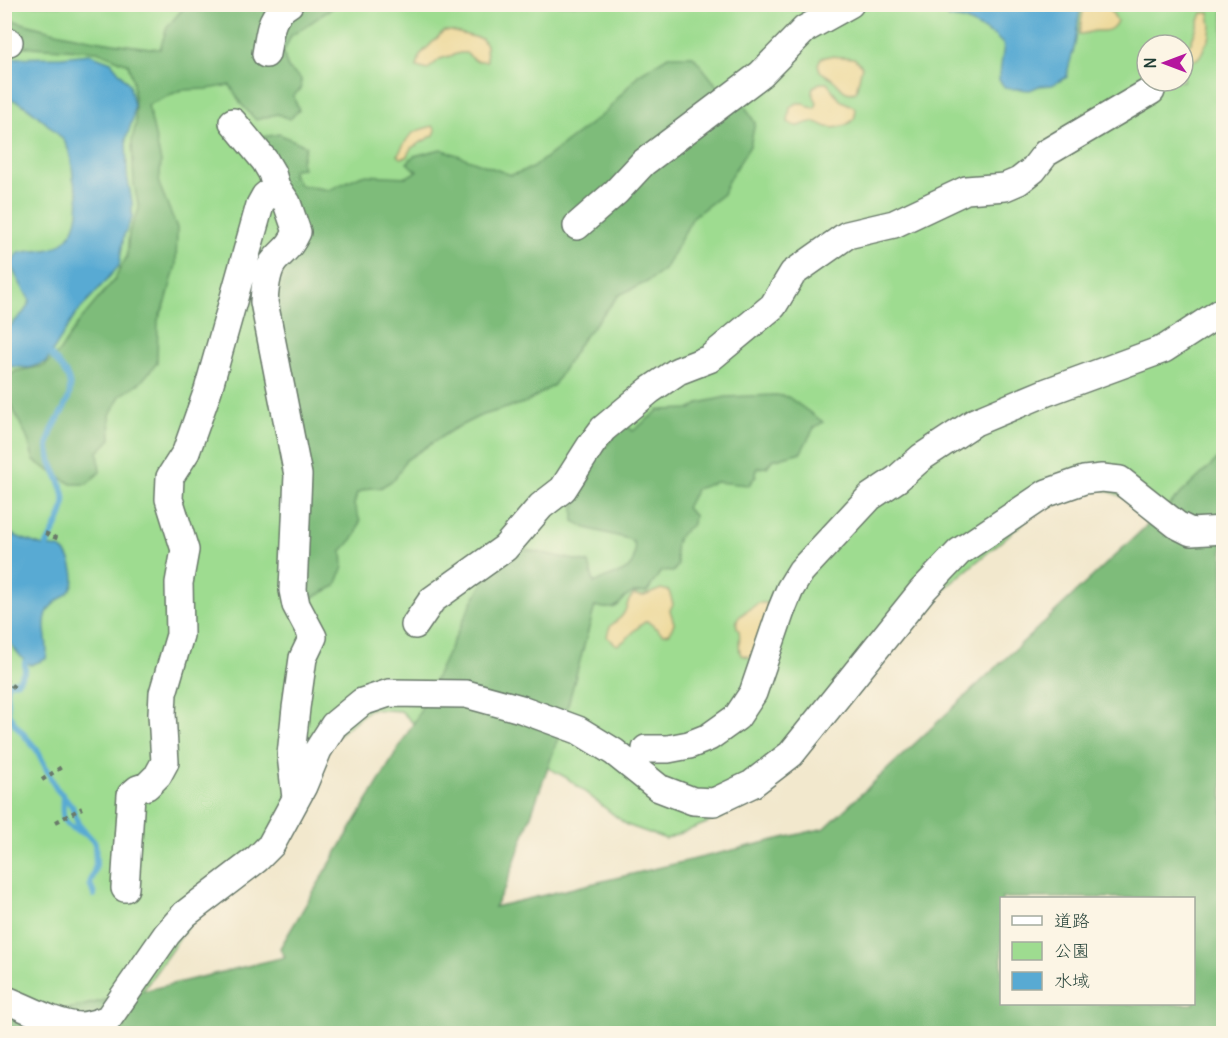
<svg xmlns="http://www.w3.org/2000/svg" width="1228" height="1038" font-family="Delius,'Klee One',sans-serif">
	<rect width="100%" height="100%" fill="#fcf5e5"/>
	<filter id="ink" filterUnits="userSpaceOnUse"><feTurbulence type="fractalNoise" baseFrequency=".0167" numOctaves="2"/><feDisplacementMap in="SourceGraphic" scale="12" xChannelSelector="R" yChannelSelector="G"/><feConvolveMatrix kernelMatrix="1 2 1 2 8 2 1 2 1" color-interpolation-filters="sRGB"/></filter>
	<filter id="wash" filterUnits="userSpaceOnUse"><feTurbulence type="fractalNoise" baseFrequency=".008" numOctaves="4" result="noise"/><feDisplacementMap in="SourceGraphic" scale="24" xChannelSelector="R" yChannelSelector="G"/><feGaussianBlur stdDeviation="1.35" result="paint"/><feColorMatrix in="noise" values="0 0 0 0 0 0 0 0 0 0 0 0 0 0 0 0 0 1.4 0 .05"/><feComposite in="paint" operator="in"/></filter>
	<g filter="url(#wash)">
		<rect width="100%" height="100%" fill="#f2e8cd"/>
		<path fill="#9edc90" stroke="#5e8c62" stroke-width="1.5" fill-rule="evenodd" d="M4,5H1223V511L1139,503L1103,489L1053,498L944,589L722,817L666,839L627,825L567,778L532,759L427,737L401,711L370,709L329,742L292,820L191,922L127,1013L5,1012ZM1147,45H1183V81H1147Z"/>
		<path fill="#7ebc7a" stroke="#4e7c57" stroke-width="1.5" fill-rule="evenodd" d="M186,5H337L291,36L283,53L288,68L301,79V89L293,96L299,110L290,119L277,114L256,120L241,104L230,85L208,89L181,90L148,105L161,162L159,184L177,228L176,265L166,302L158,320L157,363L141,382L120,396L110,415L111,439L98,452L100,472L87,484H71L34,461L28,440L8,398L7,378L16,371L44,366L60,351L78,323L114,280L127,256L129,232L139,209L134,184L132,140L136,123L133,81L128,64L97,51L13,46L4,30L12,20C60,35 110,44 160,49L167,27Z
			M668,56H693L723,93L745,106L755,123L750,146L728,181L723,194L693,217L664,270L647,282L619,295L581,341L554,385L527,402L480,416L452,430L406,460L395,479L380,488H369L357,493L354,505L360,521L356,535L342,551L343,567L336,586L308,600L268,302L293,250L263,146V137L279,134L306,146L301,161L303,168L293,169L292,174L300,185L329,190L362,175L407,177L417,171L407,163L414,156L441,149L511,175L532,168L606,112L638,75Z
			M776,395L788,397L823,422L814,428L801,452L772,460L767,467L757,468L756,476L749,485L716,482L696,489L686,508L694,515L693,524C675,537 672,543 678,565L673,572L661,571L647,592C643,593 637,592 633,593C616,599 624,614 595,606L561,730L506,886L494,907L825,828L1223,454V1033L5,1034L4,1017L64,1010L285,957L280,948L416,719L472,602L505,545L589,563L594,583C616,571 639,576 634,543L629,539L586,528L574,521V507L587,483L595,460L624,423L633,431L659,410L691,409L699,403L726,397ZM1002,898H1194V1004H1002Z"/>
		<path fill="#eeda9e" stroke="#868c69" stroke-width="1.5" d="M1084,5H1110V9L1117,21C1112,32 1105,31 1095,31C1089,32 1084,34 1079,34Z
			M1202,13H1209L1211,26L1209,40C1203,45 1204,53 1198,58C1195,61 1188,61 1183,63V50L1191,43Z
			M444,31H451L482,39L486,45L487,61H476L466,53H460L440,59L427,70L417,67L420,55Z
			M830,56L854,58L862,66L856,92C843,96 841,85 832,79C828,76 824,74 820,71L818,64L821,58Z
			M820,83H827L840,100L854,107C861,122 840,130 827,127C822,125 818,122 814,122C801,121 802,132 788,122L790,107L797,103H804L809,107L815,108L817,103L812,92L813,87Z
			M433,126L436,130L434,135L411,148L406,157L401,158L398,155C409,135 408,132 433,126Z
			M661,589L669,591L673,604L670,610L674,623L670,633L663,634L647,621C634,627 630,640 617,645L607,637C610,619 617,625 624,613C628,606 626,602 633,595L644,596Z
			M758,603H767L769,606L753,658L741,655C737,647 741,639 739,631C739,630 737,629 737,627C733,615 751,610 758,603Z"/>
		<path fill="#58aad3" stroke="#3c7484" stroke-width="1.5" d="M936,5H1082C1077,18 1078,30 1075,44C1073,55 1068,64 1067,77L1052,85L1039,86L1030,90L1005,88L999,80L1004,45L995,36L984,30L964,20L949,18Z
			M90,54L111,62L129,84L134,105L133,118L126,139L127,175L132,202V218L124,235L119,266L76,314L46,362L29,368L8,366L5,363V331L24,312L30,301C26,292 11,271 12,264C13,260 15,257 17,254C31,248 48,254 61,244C77,233 80,212 78,194C77,188 73,182 73,176C72,164 71,152 64,141C57,132 31,109 22,104C17,101 10,99 5,97V58L62,57Z
			M4,531C17,537 30,542 43,546C49,548 56,546 61,549C71,554 77,578 72,587C66,599 52,600 47,613C41,629 50,644 46,659L31,665C19,659 15,646 5,638Z"/>
		<g fill="none" stroke-linecap="round" stroke-linejoin="round">
			<path stroke="#58aad3" stroke-width="6" d="M46,547C53,530 69,510 63,491C59,476 48,462 48,447C49,420 81,400 66,374C62,367 56,361 51,355
				M25,662V671L18,681L8,683L6,691L8,713L14,723L37,750L56,788L72,806L78,824L95,843L96,865L90,884L94,895
				M63,795C62,819 61,824 85,834"/>
		</g>
	</g>
	<g filter="url(#ink)">
		<g fill="none" stroke-linecap="round" stroke-linejoin="round">
			<g stroke="#69796a" stroke-width="30">
				<path id="minor" d="M4,43L9,42
					M266,54C270,33 269,16 289,4
					M233,122L265,161L272,173L276,187L287,203L297,232C290,247 286,248 276,259C266,269 265,288 264,302L298,475L293,590L296,605L313,637L303,658L296,708L291,755L296,798
					M577,226L616,192L643,163L761,74L805,29L850,4
					M415,625L432,600L505,548L541,506L563,489L591,445L603,429L650,390L678,371L709,359L773,306L793,273L847,235L894,224L966,190L1005,187L1019,181L1033,170L1046,153L1151,91
					M646,749H668L689,745L709,737L737,717L753,693L781,611L790,589L801,571L870,497L897,479L922,457L975,422L1047,392L1164,349L1224,310
					M125,888L131,795L138,789L147,786L158,775L165,762L162,714L163,693L180,635L179,583L185,550L169,499L170,477L186,452L208,390L260,205L265,196L276,187
					M4,999C25,1007 58,1026 80,1026C90,1026 99,1022 108,1019L167,934L185,914L257,859L271,845L303,786L318,750L334,725L362,702L389,693L466,694L521,709L578,730L614,752L659,788L693,801L714,802L752,784L791,754L922,591L959,552L1047,493L1084,480L1102,478L1120,480L1177,525L1191,532L1224,530"/>
			</g>
			<path stroke="#69796a" stroke-width="4" stroke-dasharray="4.5 4.5" stroke-linecap="butt" d="M45,533L61,540
				M4,679L15,688
				M42,780L63,766
				M56,822L82,808"/>
			<use href="#minor" stroke="#fff" stroke-width="27"/>
		</g>
	</g>
	<rect width="1228" height="1038" fill="none" stroke="#fcf5e5" stroke-width="24"/>
	<rect x="1000" y="897" width="195" height="108" fill="#fcf5e5" stroke="#a4ab9e" stroke-width="1.5"/>
	<rect x="1012" y="916" width="30" height="9" fill="#ffffff" stroke="#a4ab9e" stroke-width="1.5"/>
	<text x="1054" y="927" font-size="18" fill="#1f3d34">道路</text>
	<rect x="1012" y="942" width="30" height="18" fill="#9edc90" stroke="#a4ab9e" stroke-width="1.5"/>
	<text x="1054" y="957" font-size="18" fill="#1f3d34">公園</text>
	<rect x="1012" y="972" width="30" height="18" fill="#58aad3" stroke="#a4ab9e" stroke-width="1.5"/>
	<text x="1054" y="987" font-size="18" fill="#1f3d34">水域</text>
	<g transform="translate(1165 63) rotate(270)"><circle r="28" fill="#fcf5e5" stroke="#a4ab9e" stroke-width="1.5"/>
	<path d="M0-4.5L10 22L0 15L-10 22Z" fill="#b5179e"/>
	<text y="-9" font-size="16" font-weight="bold" text-anchor="middle" fill="#1f3d34">N</text>
	</g>
</svg>
